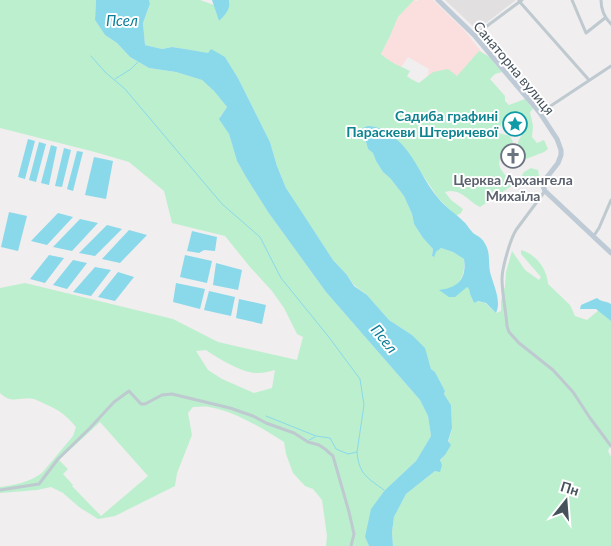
<svg xmlns="http://www.w3.org/2000/svg" width="611" height="546" font-family="Lato,sans-serif">
	<rect width="100%" height="100%" fill="#f0eeee"/>
	<path fill="#e1dfe0" d="M445,0H516L477,30Z"/>
	<path fill="#fbdfde" d="M414,0L417,1L419,0H433L464,30L495,69L421,87L428,75L429,69L408,57L401,67L391,62L382,55L381,54L390,36L398,17Z"/>
	<path fill="#bcefce" fill-rule="evenodd" d="M0,0H96L95,20L105,35L117,43L130,57L149,68L176,72L202,80L214,91L227,107L220,117L229,134L237,161L246,177L268,212L326,292L420,400L428,416L431,436L416,461L385,490L365,537L369,546H326L327,536L322,500L313,489L305,486L293,473L286,454L284,442C264,429 232,410 209,407C204,406 198,407 193,407L188,413L192,435L181,463L177,473L175,486L115,516L98,519L79,507L63,493L51,487L37,490L0,493V487C15,485 30,482 42,473L73,436L76,427C67,416 58,409 45,404C41,402 37,400 34,399C20,396 12,405 0,393V288L25,283L173,319L218,342L297,360L303,337L297,334L284,308L272,291L250,267L225,236L172,223L164,191L129,162L95,152L0,128ZM206,350C219,359 244,374 258,373C264,373 270,371 275,370L272,388L254,393L222,379L208,370L196,351ZM100,422L148,476L101,516L72,486L73,485L63,474L68,469L59,460Z
		M149,0H200L214,5L219,21L230,2L229,0H414L398,17L390,36L381,54C389,62 400,66 410,71L407,76L411,79L419,83L433,72L448,69L457,76L479,51L490,57L502,72L495,74L490,79L505,96V101L509,105L525,99L533,109L530,112L533,126L532,137L537,143L544,140L548,149L544,152L526,159C523,156 522,153 519,151C518,148 517,143 519,140C522,132 532,128 523,119C521,117 519,116 516,117C511,118 507,121 502,122L498,133L510,136L513,142C509,148 502,153 500,159C496,169 508,177 513,183V185L480,207C468,201 460,187 445,192L451,200L463,209L461,213L456,216L438,198L405,148L395,138L384,130L373,126L364,135L368,149L373,153L376,161L383,172L390,178L404,196L412,214L414,224L423,238L433,249L432,256L433,257L436,252L441,248L453,252L464,259C465,270 463,283 451,288C448,289 443,290 439,291L467,287L469,288L470,294L474,303L477,301L485,303L496,313L501,311V301L505,286L506,272L512,251L525,270L539,280L541,277L521,254V250C536,254 547,269 548,284L570,305L575,316L587,320L599,310L611,321V445L608,451L611,457V546H393L392,532L394,517L406,494L435,471L440,461L445,455L452,428L451,405L444,394L445,391L435,372L431,369L428,359L412,335L389,320L367,295L354,285L347,275L333,260L296,204L286,188L277,166L270,142L238,78L225,57L185,49L172,47L162,49L145,45L143,23L150,5Z
		M531,168L538,170L539,176L533,178L529,183L527,184L523,180L522,175L524,172Z"/>
	<path fill="#89d9eb" d="M96,0H149L150,4L143,23L145,45L162,49L172,47L185,49L208,53L211,49L225,57L238,78L270,142L277,166L286,188L333,260L347,275L354,286L367,295L389,320L412,335L425,348L431,369L435,372L445,391L444,394L451,405L452,428L448,441L451,445L445,455L440,460L442,465L440,472L435,471L406,494L394,517L392,532L393,546H369L365,537L371,509L385,490L416,461L431,436L428,416L420,400L326,292L268,212L246,177L237,161L229,134L219,119L227,107L214,91L202,80L176,72L149,68L130,57L117,43L105,35L95,20Z
		M212,0H229C231,9 225,15 219,21Z
		M368,126C376,126 383,129 389,134C391,136 394,136 395,138C414,153 422,179 438,198C445,207 455,213 463,221C467,224 469,229 473,233C477,236 481,237 484,242C491,252 488,262 490,272C493,284 502,301 496,313L486,303L478,301L474,303L470,294L469,289L467,287L455,297H449L439,290C458,288 467,279 464,259L453,252L441,248L436,252L434,257L432,256L433,249L423,238L414,224L412,214L404,196L390,178L383,172L376,161L373,153L368,149L364,135L359,133L360,129Z
		M28,139L35,141L25,179L18,177Z
		M39,142L46,144L36,182L29,180Z
		M51,145L57,147L49,185L41,183Z
		M64,148L71,150L62,187L55,186Z
		M77,151L83,152L73,191L67,189Z
		M94,157L113,161L106,199L85,195Z
		M9,212L27,216L18,251L1,247Z
		M58,213L73,217L47,245L31,241Z
		M80,219L98,223L72,251L53,247Z
		M107,225L122,229L95,256L79,253Z
		M129,230L147,235L120,263L102,259Z
		M192,231L217,237L215,251L204,250L199,253L187,251Z
		M49,255L64,258L45,283L30,279Z
		M185,255L212,261L207,283L180,277Z
		M73,260L87,263L67,289L53,285Z
		M216,263L242,270L238,290L213,285Z
		M95,267L111,270L91,296L73,292Z
		M118,272L134,277L115,301L98,297Z
		M176,283L205,289L200,309L173,302Z
		M209,291L235,297L231,316L204,310Z
		M597,298C601,302 606,301 611,304V321L596,309H580L581,305Z
		M239,299L266,305L262,324L236,318Z"/>
	<g fill="none" stroke-linecap="round" stroke-linejoin="round">
		<path stroke="#89d9eb" stroke-width="1" d="M91,56L105,72L125,89L222,204L260,237L281,278L328,336L360,379L364,405L357,452
			M115,79L131,69L139,61
			M266,416L316,436L330,438L336,449L348,454L357,452C359,475 368,478 384,490
			M309,440L315,437"/>
		<path stroke="#bec9d0" stroke-width="3" d="M572,0L586,33L605,18
			M601,0C601,10 604,17 611,24
			M519,1L589,80
			M475,35L522,0
			M540,113L611,66
			M545,191L516,230C510,240 502,268 502,279C502,295 506,310 507,326L509,332L519,343L553,370L573,392L590,418L611,446
			M593,237L599,228L611,200
			M0,490L39,484L58,459L90,428L114,402L129,391L141,404H145L162,395L172,394L230,408L253,416L266,423L294,433L308,442L319,445L325,449L333,456L349,512L354,534L351,546"/>
		<path stroke="#becad5" stroke-width="5" d="M438,0L474,35L540,113L557,139L561,150V155L558,163L544,181L543,186L545,191L611,253"/>
	</g>
	<defs>
		<g id="sight-ring" transform="scale(1.25)"><circle r="9.5" fill="#fff" stroke="#0f9aa8" stroke-width="1.5"/><path d="M0-6L1.8-2.2L6-1.7L2.9 1.2L3.7 5.4L0 3.3L-3.7 5.4L-2.9 1.2L-6-1.7L-1.8-2.2Z" fill="#0f9aa8"/></g>
		<g id="church-ring" transform="scale(1.25)"><circle r="9.5" fill="#fff" stroke="#6b7280" stroke-width="1.5"/><path d="M-1.2-6h2.4v3.5h3.3v2.4h-3.3V6h-2.4V-.1h-3.3v-2.4h3.3Z" fill="#6b7280"/></g>
	</defs>
	<g fill-rule="evenodd">
		<use href="#sight-ring" x="515" y="124"/>
		<use href="#church-ring" x="513" y="156"/>
	</g>
	<g text-anchor="middle" stroke-width="4" stroke-linejoin="round" paint-order="stroke">
		<g font-size="14" fill="#46525b" stroke="#fff">
			<text transform="translate(514 68) rotate(50)" y="5">Санаторна вулиця</text>
		</g>
		<g font-size="14" font-weight="bold" fill="#0d838f" stroke="#fff" text-anchor="end">
			<text x="498" y="121">Садиба графині<tspan x="498" dy="16">Параскеви Штеричевої</tspan></text>
		</g>
		<g font-size="14" font-weight="bold" fill="#5b616d" stroke="#fff">
			<text x="513" y="185">Церква Архангела<tspan x="513" dy="16">Михаїла</tspan></text>
		</g>
		<g font-size="15" font-style="italic" fill="#0c7e99" stroke="#fff">
			<text x="122" y="26">Псел</text>
			<text transform="translate(384 339) rotate(51)" y="5">Псел</text>
		</g>
	</g>
	<g transform="translate(566 501) rotate(17)" stroke="#ffffff" stroke-width="4" paint-order="stroke">
	<path d="M0-4L9 19L0 12L-9 19Z" fill="#46525b"/>
	<text y="-8" font-size="14" font-weight="bold" text-anchor="middle" fill="#46525b">Пн</text>
	</g>
</svg>
